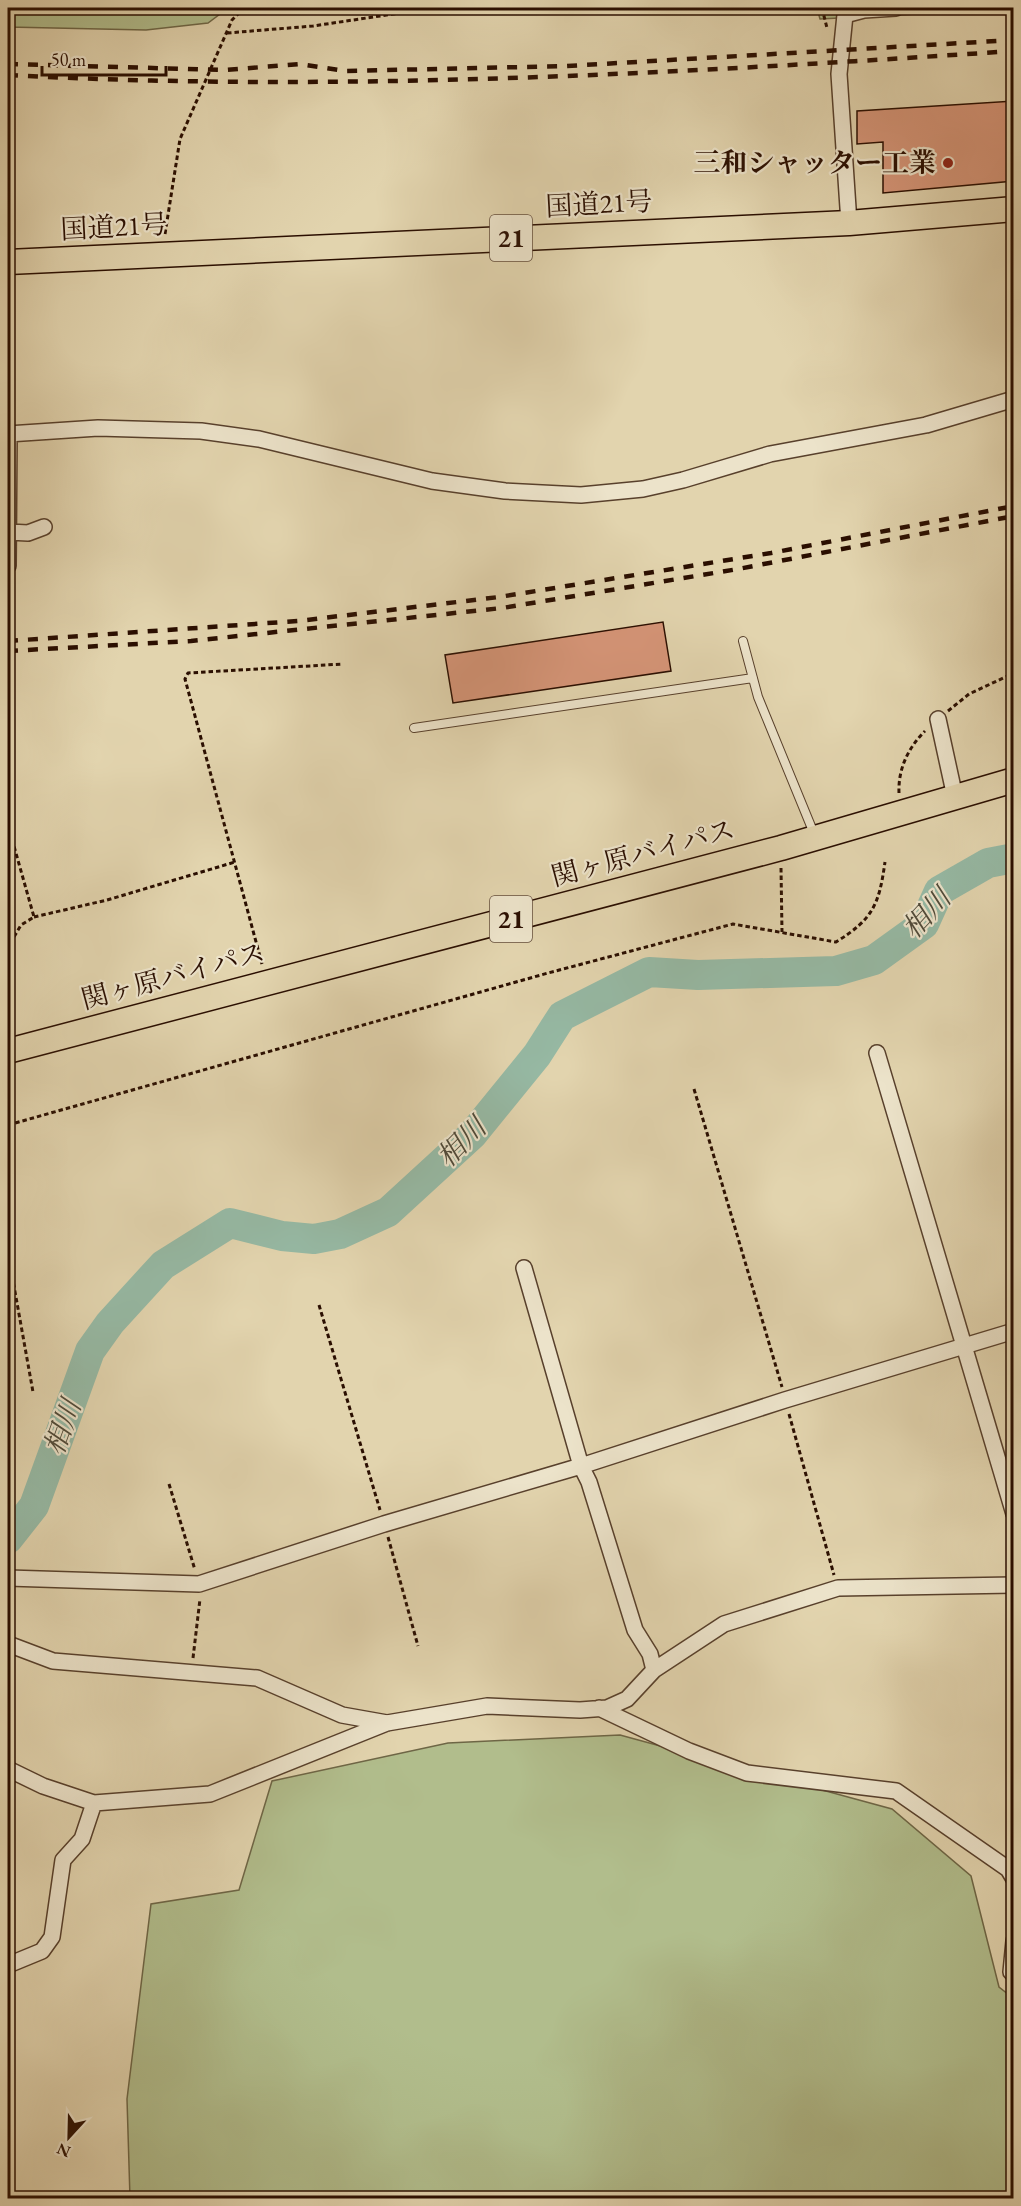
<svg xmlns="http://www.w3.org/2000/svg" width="1021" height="2206" font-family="'EB Garamond','Noto Serif JP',serif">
	<rect width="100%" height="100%" fill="#e2d4ae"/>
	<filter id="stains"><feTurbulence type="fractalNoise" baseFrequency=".00333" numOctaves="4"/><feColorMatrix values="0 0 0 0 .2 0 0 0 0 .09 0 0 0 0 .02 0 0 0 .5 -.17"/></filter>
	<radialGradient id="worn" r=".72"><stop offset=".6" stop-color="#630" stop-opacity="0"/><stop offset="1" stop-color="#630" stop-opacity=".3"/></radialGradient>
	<path fill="#b1bd8c" stroke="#6e6646" stroke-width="1.5" d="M8,8H228L208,23L146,30L8,27Z
		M817,8H1013L1014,9L820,19Z
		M620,1735L892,1809L971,1876L999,1987L1013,1998V2198H130L127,2099L151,1904L239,1890L272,1781L448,1743Z"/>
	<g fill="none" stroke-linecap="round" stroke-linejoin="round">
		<path stroke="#96b9a4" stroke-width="30" d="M8,1539L34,1506L90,1351L110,1323L163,1265L230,1223L282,1236L314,1239L340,1234L388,1212L472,1135L537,1055L562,1016L649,972L698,975L836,971L874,960L924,924L939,891L988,863L1014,858"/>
	</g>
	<path fill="#d69578" stroke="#2a0e00" stroke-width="1.5" d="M1014,101V181L883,193V142L857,144V111Z
		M663,622L671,671L453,703L445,655Z"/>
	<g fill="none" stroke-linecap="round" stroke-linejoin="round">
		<g stroke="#58402c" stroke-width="10">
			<path id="service" d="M743,641L758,697L815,836
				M414,728L753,678"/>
		</g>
		<g stroke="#58402c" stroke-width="18">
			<path id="minor" d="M849,223L839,74L845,15L864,10L896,8
				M8,434L98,428L201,431L259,439L432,481L505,491L581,495L643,489L683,480L770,454L926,425L1014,399
				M9,532L28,533L44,527
				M8,566L9,434
				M938,719L955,797
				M877,1053L1014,1514
				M524,1268L581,1466L589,1482L635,1630L650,1654L654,1670
				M8,1578L199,1584L384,1524L581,1466L785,1400L1014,1331
				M8,1644L53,1661L257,1678L342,1715L387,1723
				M599,1708L689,1751L747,1773L896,1791L1008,1869L1014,1879
				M8,1769L43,1786L94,1803L210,1794L387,1723L487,1706L580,1710L607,1708L627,1699L654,1670L724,1624L838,1588L1014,1585
				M1014,1941L1011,1972L1014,1975
				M8,1965L42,1951L52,1937L63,1860L82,1839L94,1803"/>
		</g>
		<g stroke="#2a0e00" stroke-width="27">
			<path id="trunk" d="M8,262L849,223L1014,209
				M8,1051L781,848L1014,780"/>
		</g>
		<path stroke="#2a0e00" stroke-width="3" stroke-dasharray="4.5 3" stroke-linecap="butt" d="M822,8L827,28
			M227,33L313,26L400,13L414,8
			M165,234L180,139L232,20L244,8
			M948,711L969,694L1014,673
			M8,755H12
			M899,793C898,769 908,748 925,731
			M8,825L34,917L21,925L8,947
			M781,868L782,932
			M34,917L107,900L235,862
			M262,964L185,679L188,673L343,664
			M694,1089L782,1387
			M8,1125L548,973L733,924L836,942C873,919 879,905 885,862
			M8,1231L12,1275L33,1392
			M319,1305L380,1510
			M789,1414L834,1575
			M169,1484L195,1570
			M388,1537L418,1646
			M193,1658L200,1599"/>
		<use href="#service" stroke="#ece3ca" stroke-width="8"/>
		<use href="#minor" stroke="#ece3ca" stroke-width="15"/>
		<use href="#trunk" stroke="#e2d4ae" stroke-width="24"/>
		<path stroke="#2a0e00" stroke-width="4.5" stroke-dasharray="10 10" stroke-linecap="butt" d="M8,64L225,70L300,64L346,71L567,66L1014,40
			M8,75C343,93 679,73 1014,51
			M8,641L298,621L499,597L771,553L1014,506
			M8,651L191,641L502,608L738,569L1014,516"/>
	</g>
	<circle fill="#8f2418" stroke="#ece3ca" stroke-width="2" cx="948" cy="163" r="6"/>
	<g text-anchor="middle" stroke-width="4.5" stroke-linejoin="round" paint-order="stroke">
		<g fill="#ece3ca" stroke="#644e3d" stroke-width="1.5">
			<rect x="490" y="215" width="42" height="46" rx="4.5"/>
			<rect x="490" y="896" width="42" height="46" rx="4.5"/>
		</g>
		<g font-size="26" font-weight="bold" fill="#2a0e00">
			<text x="511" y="247">21</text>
			<text x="511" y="928">21</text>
		</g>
		<g font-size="27" font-weight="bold" fill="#2a0e00" stroke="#ece3ca" text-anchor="end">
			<text x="936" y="172">三和シャッター工業</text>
		</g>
		<g font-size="27" fill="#2a0e00" stroke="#ece3ca">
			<text transform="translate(599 204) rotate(-3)" y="9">国道21号</text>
			<text transform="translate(114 227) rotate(-3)" y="9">国道21号</text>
			<text transform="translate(643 853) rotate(-15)" y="9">関ヶ原バイパス</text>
			<text transform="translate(173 976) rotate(-15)" y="9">関ヶ原バイパス</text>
		</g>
		<g font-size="28" font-style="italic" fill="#504a39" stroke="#ece3ca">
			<text transform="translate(926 913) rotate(-47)" y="10">相川</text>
			<text transform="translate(461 1142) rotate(-45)" y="10">相川</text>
			<text transform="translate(62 1427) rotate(-70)" y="10">相川</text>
		</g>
	</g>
	<rect width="1021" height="2206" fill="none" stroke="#e2d4ae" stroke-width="30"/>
	<rect x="9" y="9" width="1003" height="2188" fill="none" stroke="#2a0e00" stroke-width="3"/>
	<rect x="15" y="15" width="991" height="2176" fill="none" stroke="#2a0e00" stroke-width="1.5"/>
	<g transform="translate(69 2137) rotate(202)" stroke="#ece3ca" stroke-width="4.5" paint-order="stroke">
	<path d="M0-4.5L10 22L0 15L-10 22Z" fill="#2a0e00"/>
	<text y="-9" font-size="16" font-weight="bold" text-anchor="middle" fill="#2a0e00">N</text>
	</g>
	<path d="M42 66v9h124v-9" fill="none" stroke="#2a0e00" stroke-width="3"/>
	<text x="51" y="66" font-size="18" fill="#2a0e00" stroke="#ece3ca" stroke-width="4.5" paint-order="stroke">50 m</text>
	<rect width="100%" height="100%" filter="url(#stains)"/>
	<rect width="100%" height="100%" fill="url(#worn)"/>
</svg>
